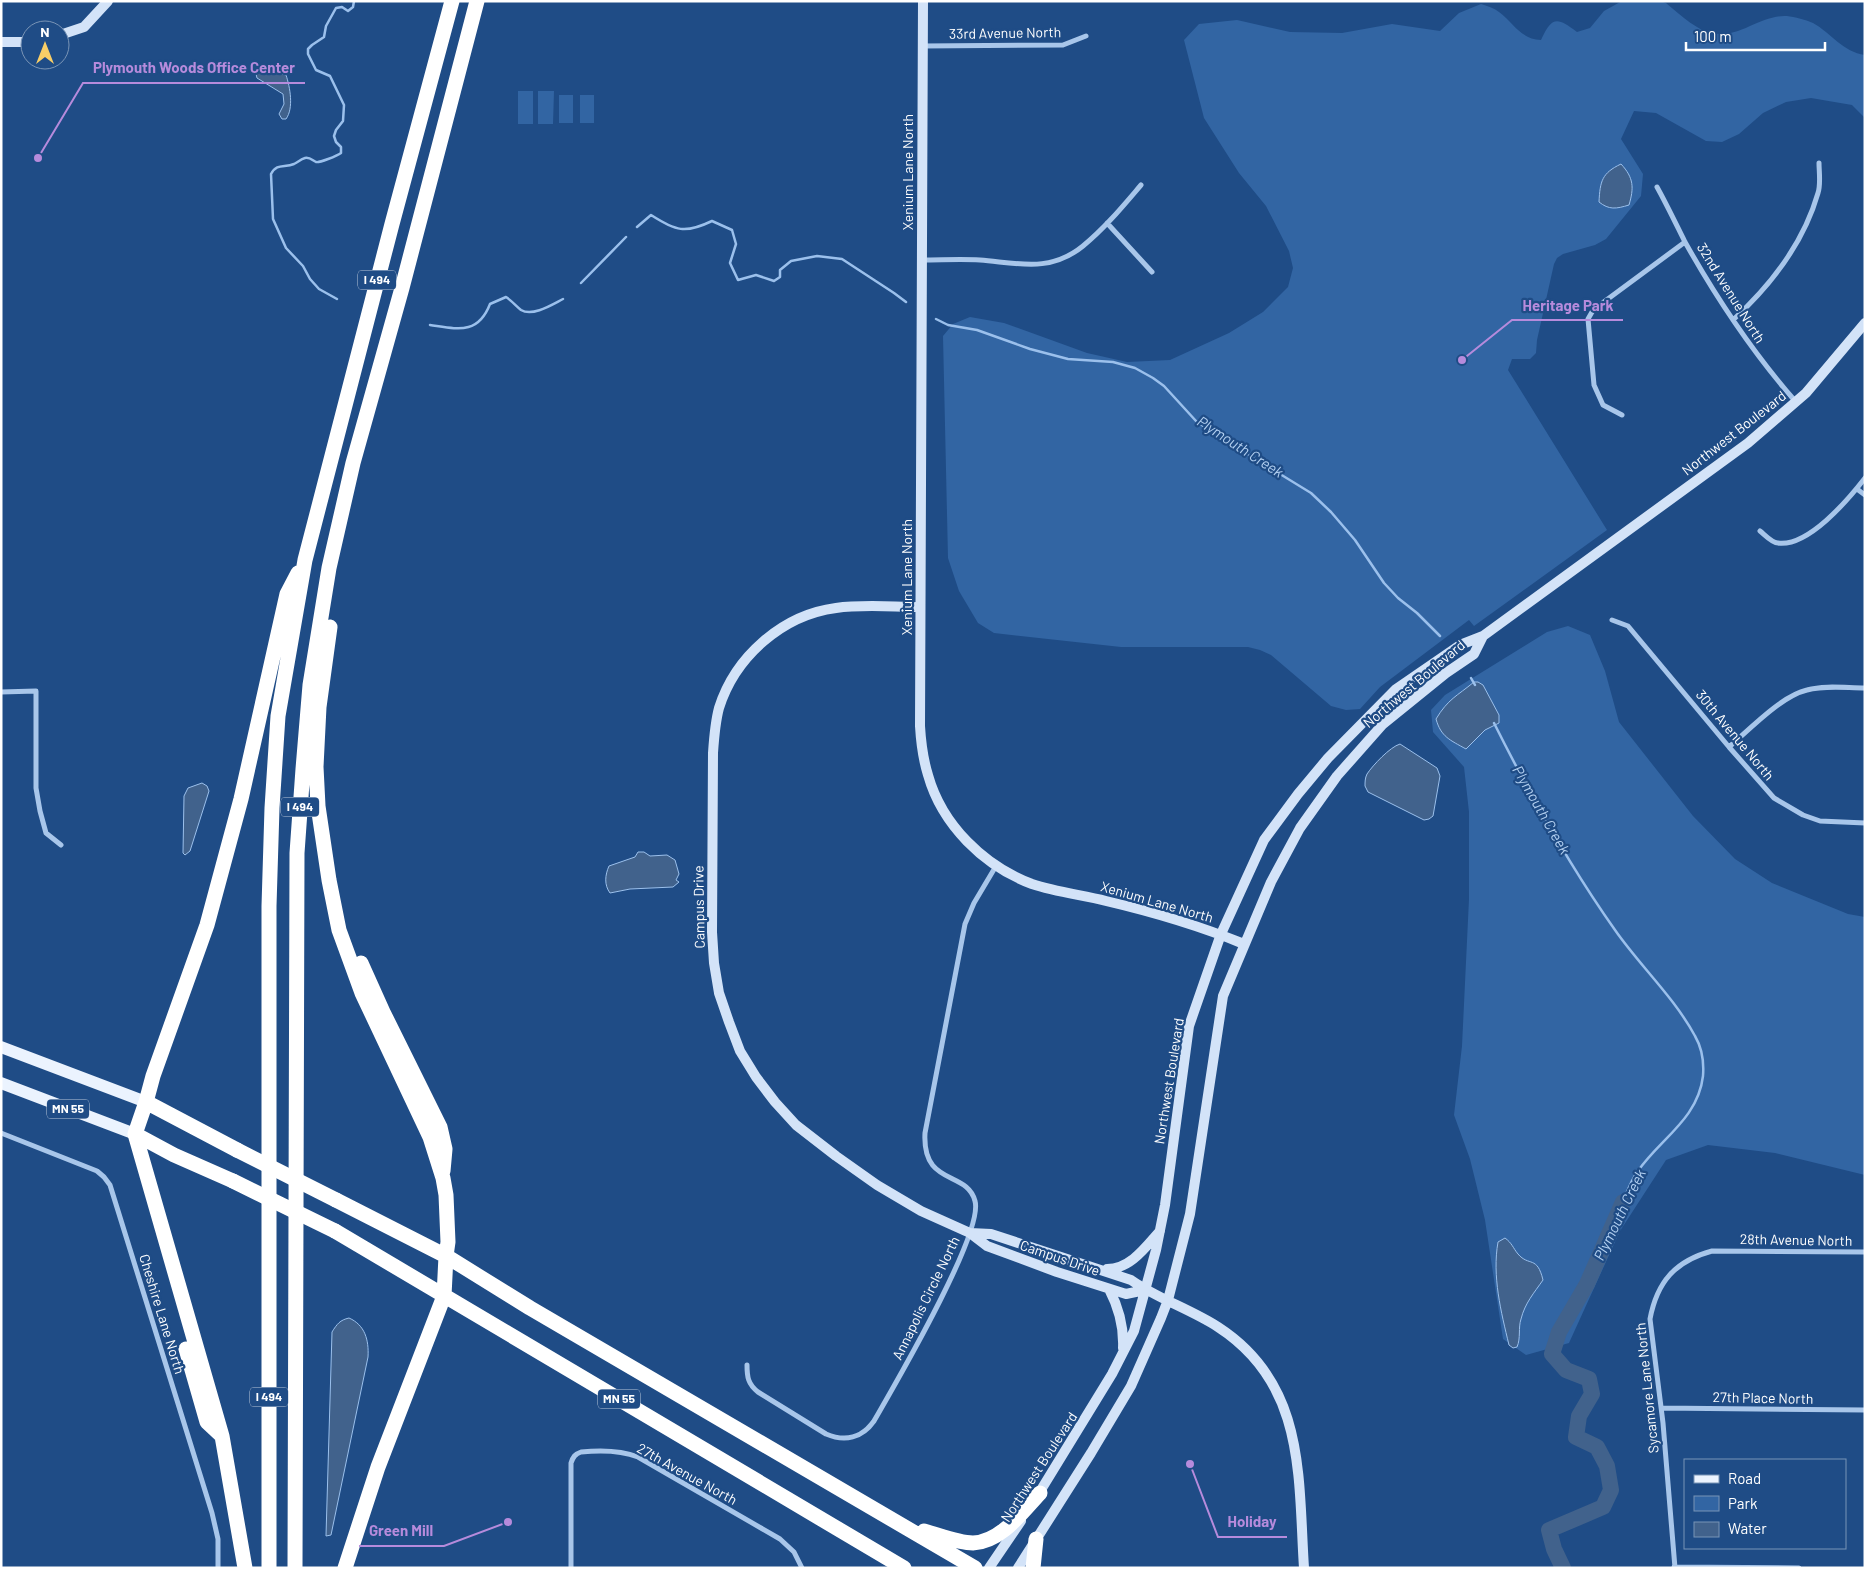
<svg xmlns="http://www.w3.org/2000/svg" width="1866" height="1569" font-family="Barlow,sans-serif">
	<rect width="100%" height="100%" fill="#1f4c86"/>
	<path fill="#3265a3" d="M1622,1H1660L1666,3C1695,27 1711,45 1750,26C1761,21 1775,15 1787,16C1794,17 1807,20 1813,23C1831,33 1843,52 1865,55V118L1852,105L1811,98L1786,102L1763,113L1739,134L1722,142L1706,141L1656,113L1634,111L1621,139L1643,174L1641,196L1606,239L1595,245L1563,254L1557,258L1554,264L1537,340L1536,353L1530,359H1512L1508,370L1607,530L1474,626L1469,620L1380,687L1360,709L1346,710L1331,706L1271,655L1260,650L1248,647H1121L994,633L978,623L959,591L948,558L943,336L953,324L970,317L1004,323L1087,353L1127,362L1170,360L1229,333L1263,312L1288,287L1293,268L1289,251L1266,206L1239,173L1204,118L1184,40L1199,24L1237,20L1290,32L1342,33L1392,24L1440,31L1459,13L1481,4C1487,6 1494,8 1499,12C1514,23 1520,39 1541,40C1552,16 1557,17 1577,32L1590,28L1604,11Z
		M518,91H533V124H518Z
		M538,91H554L553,124H538Z
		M559,95H573V123H559Z
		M580,95H594V123H580Z
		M1568,626L1590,635L1605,671L1619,722L1693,816L1735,859L1772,883L1848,914L1865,917V1175L1775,1153L1708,1145L1666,1160L1620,1231L1569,1343L1526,1355L1503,1339L1485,1220L1470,1159L1454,1115L1462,1046L1469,899V812L1464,767L1433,732L1431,710L1445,695L1547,632Z"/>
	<path fill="#41628c" stroke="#9bc0ec" d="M260,68L286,75C290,87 294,108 286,119H282L279,114L284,104L283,94L257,78L255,70Z
		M1621,164C1634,178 1634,188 1629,205C1616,209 1609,210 1599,202C1600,181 1602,173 1621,164Z
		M1474,682H1478L1483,685L1499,715V723L1485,730L1466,749C1450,740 1441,737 1436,719C1448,699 1457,696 1474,682Z
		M1400,744L1437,768L1440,776L1433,816L1429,819L1424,820L1368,792L1365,786C1365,782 1365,778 1367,774C1373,765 1390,747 1400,744Z
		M202,783L207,786L209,791L190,851L185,855L183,853L184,796L188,788Z
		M638,852H644L650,856L667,855L675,860L679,874L676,880L679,882L673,887L630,889L610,893C604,885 605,875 609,866L635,857Z
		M1505,1238C1512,1243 1513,1248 1518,1254C1529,1267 1537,1255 1543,1280C1534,1293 1525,1303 1521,1319C1518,1328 1521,1338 1517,1347L1513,1348L1509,1345C1501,1312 1492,1276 1498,1242Z
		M349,1318C365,1325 369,1340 368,1357L331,1535L326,1536L332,1332C337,1324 340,1320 349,1318Z"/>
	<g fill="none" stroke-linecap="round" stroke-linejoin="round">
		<path stroke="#9bc0ec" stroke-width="2.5" d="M637,227L651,215C676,231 685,234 712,221L732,230L736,244L730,263L738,280L756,275L774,281L780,277V270L791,261L817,256L842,259L894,293L906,302
			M581,283L626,237
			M337,299L319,289L310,279L303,266L286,248L273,219L271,174C277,163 284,168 294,164C298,162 301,159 305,158C310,157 312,160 316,162C319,163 337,156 341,153V147L336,142L334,136L336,130L343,121L344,105L330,76L316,70L308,54V49L312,45L324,37L326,26L336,8L342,7L348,11L353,7L354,1
			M936,319L948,325L977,330L1030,349L1068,359L1113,362L1135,368L1153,378L1164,386L1196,421L1218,436L1311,493L1331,512L1355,540L1384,583L1398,598L1417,613L1440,636
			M430,325C458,329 478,335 490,304L506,297C512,301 516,306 521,310C533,317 553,304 563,299
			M1471,678L1475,685
			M1494,723C1530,795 1569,865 1615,930C1640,966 1674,997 1695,1036C1702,1048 1704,1063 1703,1076C1698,1119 1660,1139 1638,1171C1631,1180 1627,1192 1623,1202"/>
		<path stroke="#41628c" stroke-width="16" d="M1563,1568L1554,1549L1549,1530L1603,1507L1611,1490L1607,1466L1597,1447L1576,1437L1579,1416L1592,1394L1589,1379L1566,1370L1552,1354L1559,1332L1587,1284L1623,1202"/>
		<path stroke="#a8c6ea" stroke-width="5" d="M923,46L1063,45L1086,36
			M1657,187C1667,205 1676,224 1685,242C1717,299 1753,353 1796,402
			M1107,223L1152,272
			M922,260C942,260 961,259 980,260C1018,263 1050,273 1083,246C1105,228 1123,206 1141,185
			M1733,320C1770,286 1804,242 1818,193C1821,184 1819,172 1819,163
			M1622,415L1603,405L1594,385L1588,319L1592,312L1597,307L1685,242
			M1857,489L1865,495
			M1760,531C1765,535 1772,543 1778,543C1808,547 1848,500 1865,478
			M1612,620L1628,626L1729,747L1774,798L1803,815L1820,821L1865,823
			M1,692L36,691V788L40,811L46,833L61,845
			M1729,747C1749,730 1781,696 1807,690C1825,685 1846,688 1865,688
			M1,1133L97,1171L104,1177L110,1185L212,1513L218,1539V1568
			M747,1365C747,1377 748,1384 758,1392L826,1434C845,1442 862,1438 874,1421C894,1386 984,1233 975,1201C967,1170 922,1187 925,1133L965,924L974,903L996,866
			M1661,1408L1865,1410
			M1674,1567L1799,1568
			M571,1568V1463C573,1457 575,1454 581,1452C600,1450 620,1450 638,1457L780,1539L794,1552L802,1568
			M1675,1568L1663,1423L1650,1319C1657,1282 1675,1261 1712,1251L1865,1252"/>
		<path stroke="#d3e3f8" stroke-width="10" d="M923,1L920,726C921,743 923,759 928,775C942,825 984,866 1032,884C1056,892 1082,895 1106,901C1153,912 1200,926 1244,944
			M60,35L84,27L108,1
			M1,42H30
			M920,607C893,607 863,604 836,608C782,615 735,657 719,708C715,723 714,738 713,753L712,932L714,963L719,993L729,1022L740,1051L756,1077L775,1102L796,1125L836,1156L877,1185L921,1211L970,1233L987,1246L1057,1272L1126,1294L1145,1290
			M970,1233L991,1234L1131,1280C1158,1299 1190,1309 1218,1327C1306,1384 1298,1476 1304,1568
			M1107,1269C1130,1269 1145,1248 1160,1231
			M1109,1289C1119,1308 1124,1326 1123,1348
			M1036,1498L1112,1374L1134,1331L1156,1250L1165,1205L1189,1026L1221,934L1264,840L1298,794L1328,758L1396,689L1460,645L1483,636L1748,443L1806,393L1865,323
			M989,1568L1021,1521
			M1018,1568L1091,1453L1131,1386L1161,1318L1168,1300L1190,1214L1223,996L1271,882L1300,828L1337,776L1383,724L1446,673L1474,654L1483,636"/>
		<path stroke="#ebf3fe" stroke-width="12" d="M1,1047L146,1102
			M1,1083L135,1134"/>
		<path stroke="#fff" stroke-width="15" d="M330,627L319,707L316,767L318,806L329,880L339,930L362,993L430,1137L443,1178L446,1195L448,1242L446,1256L444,1296L378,1467L345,1568
			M361,963L383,1012L440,1127L445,1149L443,1171
			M146,1102L237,1150
			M135,1134L174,1155L233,1181
			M336,1200L446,1256L530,1308L975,1568
			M335,1231L904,1568
			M186,1349L207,1422L222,1436
			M924,1531C939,1535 958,1543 973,1543C1001,1542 1022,1512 1040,1493
			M245,1568L222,1436L135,1134L146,1102L153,1076L207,925L241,799L287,594L298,573
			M269,1568V906L272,808L278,716L305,560L392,224L452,1
			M295,1568L297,853L303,769L310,685L329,568L353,463L402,288L477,1
			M1033,1568L1036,1539"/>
		<path stroke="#fff" stroke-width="15" d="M237,1150L336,1200
			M233,1181L335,1231"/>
	</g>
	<g text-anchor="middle" stroke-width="4.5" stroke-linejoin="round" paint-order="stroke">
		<g fill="#1f4c86" stroke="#bcc9db" stroke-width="1">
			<rect x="358" y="270.5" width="38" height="19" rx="4"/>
			<rect x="281" y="797.5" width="38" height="19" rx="4"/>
			<rect x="47" y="1099.5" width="42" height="19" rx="4"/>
			<rect x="250" y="1387.5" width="38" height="19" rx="4"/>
			<rect x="598" y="1389.5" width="42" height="19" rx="4"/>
		</g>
		<g font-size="12" font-weight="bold" fill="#fff">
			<text x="377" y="284">I 494</text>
			<text x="300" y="811">I 494</text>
			<text x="68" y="1113">MN 55</text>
			<text x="269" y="1401">I 494</text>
			<text x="619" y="1403">MN 55</text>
		</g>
		<g font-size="14" fill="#fff" stroke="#1f4c86">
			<text transform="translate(1005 33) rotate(-1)" y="5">33rd Avenue North</text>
			<text transform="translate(908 172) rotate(-90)" y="5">Xenium Lane North</text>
			<text transform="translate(1731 293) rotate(58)" y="5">32nd Avenue North</text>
			<text transform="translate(1734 433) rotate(-38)" y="5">Northwest Boulevard</text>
			<text transform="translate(907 577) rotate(-90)" y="5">Xenium Lane North</text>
			<text transform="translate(1414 684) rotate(-40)" y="5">Northwest Boulevard</text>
			<text transform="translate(1735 735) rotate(50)" y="5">30th Avenue North</text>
			<text transform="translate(1157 902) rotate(16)" y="5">Xenium Lane North</text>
			<text transform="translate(699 907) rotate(-91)" y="5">Campus Drive</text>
			<text transform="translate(1169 1081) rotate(-81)" y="5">Northwest Boulevard</text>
			<text transform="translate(1796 1240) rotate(1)" y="5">28th Avenue North</text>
			<text transform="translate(1060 1258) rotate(19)" y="5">Campus Drive</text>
			<text transform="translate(926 1298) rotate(-64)" y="5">Annapolis Circle North</text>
			<text transform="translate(162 1314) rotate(73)" y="5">Cheshire Lane North</text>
			<text transform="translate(1647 1388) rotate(-96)" y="5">Sycamore Lane North</text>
			<text transform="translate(1763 1398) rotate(1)" y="5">27th Place North</text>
			<text transform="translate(1039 1467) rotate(-57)" y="5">Northwest Boulevard</text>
			<text transform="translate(687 1474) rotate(29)" y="5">27th Avenue North</text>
		</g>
		<g font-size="15" font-style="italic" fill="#b3d0f1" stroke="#1f4c86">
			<text transform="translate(1240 447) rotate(33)" y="5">Plymouth Creek</text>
			<text transform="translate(1541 810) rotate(60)" y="5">Plymouth Creek</text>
			<text transform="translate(1620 1215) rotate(-64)" y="5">Plymouth Creek</text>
		</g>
	</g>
	<path fill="none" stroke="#b68bdc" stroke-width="2" d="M38 158L83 83H305M1462 360L1512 320H1623M1190 1464L1218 1537H1287M508 1522L444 1546H359"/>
	<g fill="#b68bdc" stroke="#1f4c86" stroke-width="2">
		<circle cx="38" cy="158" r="5"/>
		<circle cx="1462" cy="360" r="5"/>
		<circle cx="1190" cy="1464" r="5"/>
		<circle cx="508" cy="1522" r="5"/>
	</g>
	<g font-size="15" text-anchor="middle" font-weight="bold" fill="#b68bdc" stroke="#1f4c86" stroke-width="4.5" stroke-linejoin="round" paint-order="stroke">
		<text x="194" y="73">Plymouth Woods Office Center</text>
		<text x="1568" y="311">Heritage Park</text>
		<text x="1252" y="1527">Holiday</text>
		<text x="401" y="1536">Green Mill</text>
	</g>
	<rect width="1866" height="1569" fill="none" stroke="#ffffff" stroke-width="5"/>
	<rect x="1684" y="1459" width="162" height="90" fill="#1f4c86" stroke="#7994b6"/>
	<rect x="1694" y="1475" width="25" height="8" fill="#ebf3fe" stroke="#7994b6"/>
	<text x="1728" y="1484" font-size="15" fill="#ffffff">Road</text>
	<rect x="1694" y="1496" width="25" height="15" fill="#3265a3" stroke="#7994b6"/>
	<text x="1728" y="1509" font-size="15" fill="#ffffff">Park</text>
	<rect x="1694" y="1522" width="25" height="15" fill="#41628c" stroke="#7994b6"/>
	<text x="1728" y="1534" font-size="15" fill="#ffffff">Water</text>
	<g transform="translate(45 45)"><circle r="24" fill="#1f4c86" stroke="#7994b6"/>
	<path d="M0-4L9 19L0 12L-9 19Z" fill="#f8ce67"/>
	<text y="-8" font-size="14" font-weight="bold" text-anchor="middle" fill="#ffffff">N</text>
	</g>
	<path d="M1686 42v8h139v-8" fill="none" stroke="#ffffff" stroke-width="2.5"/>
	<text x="1694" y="42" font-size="15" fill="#ffffff" stroke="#1f4c86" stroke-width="4" paint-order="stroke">100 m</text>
</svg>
